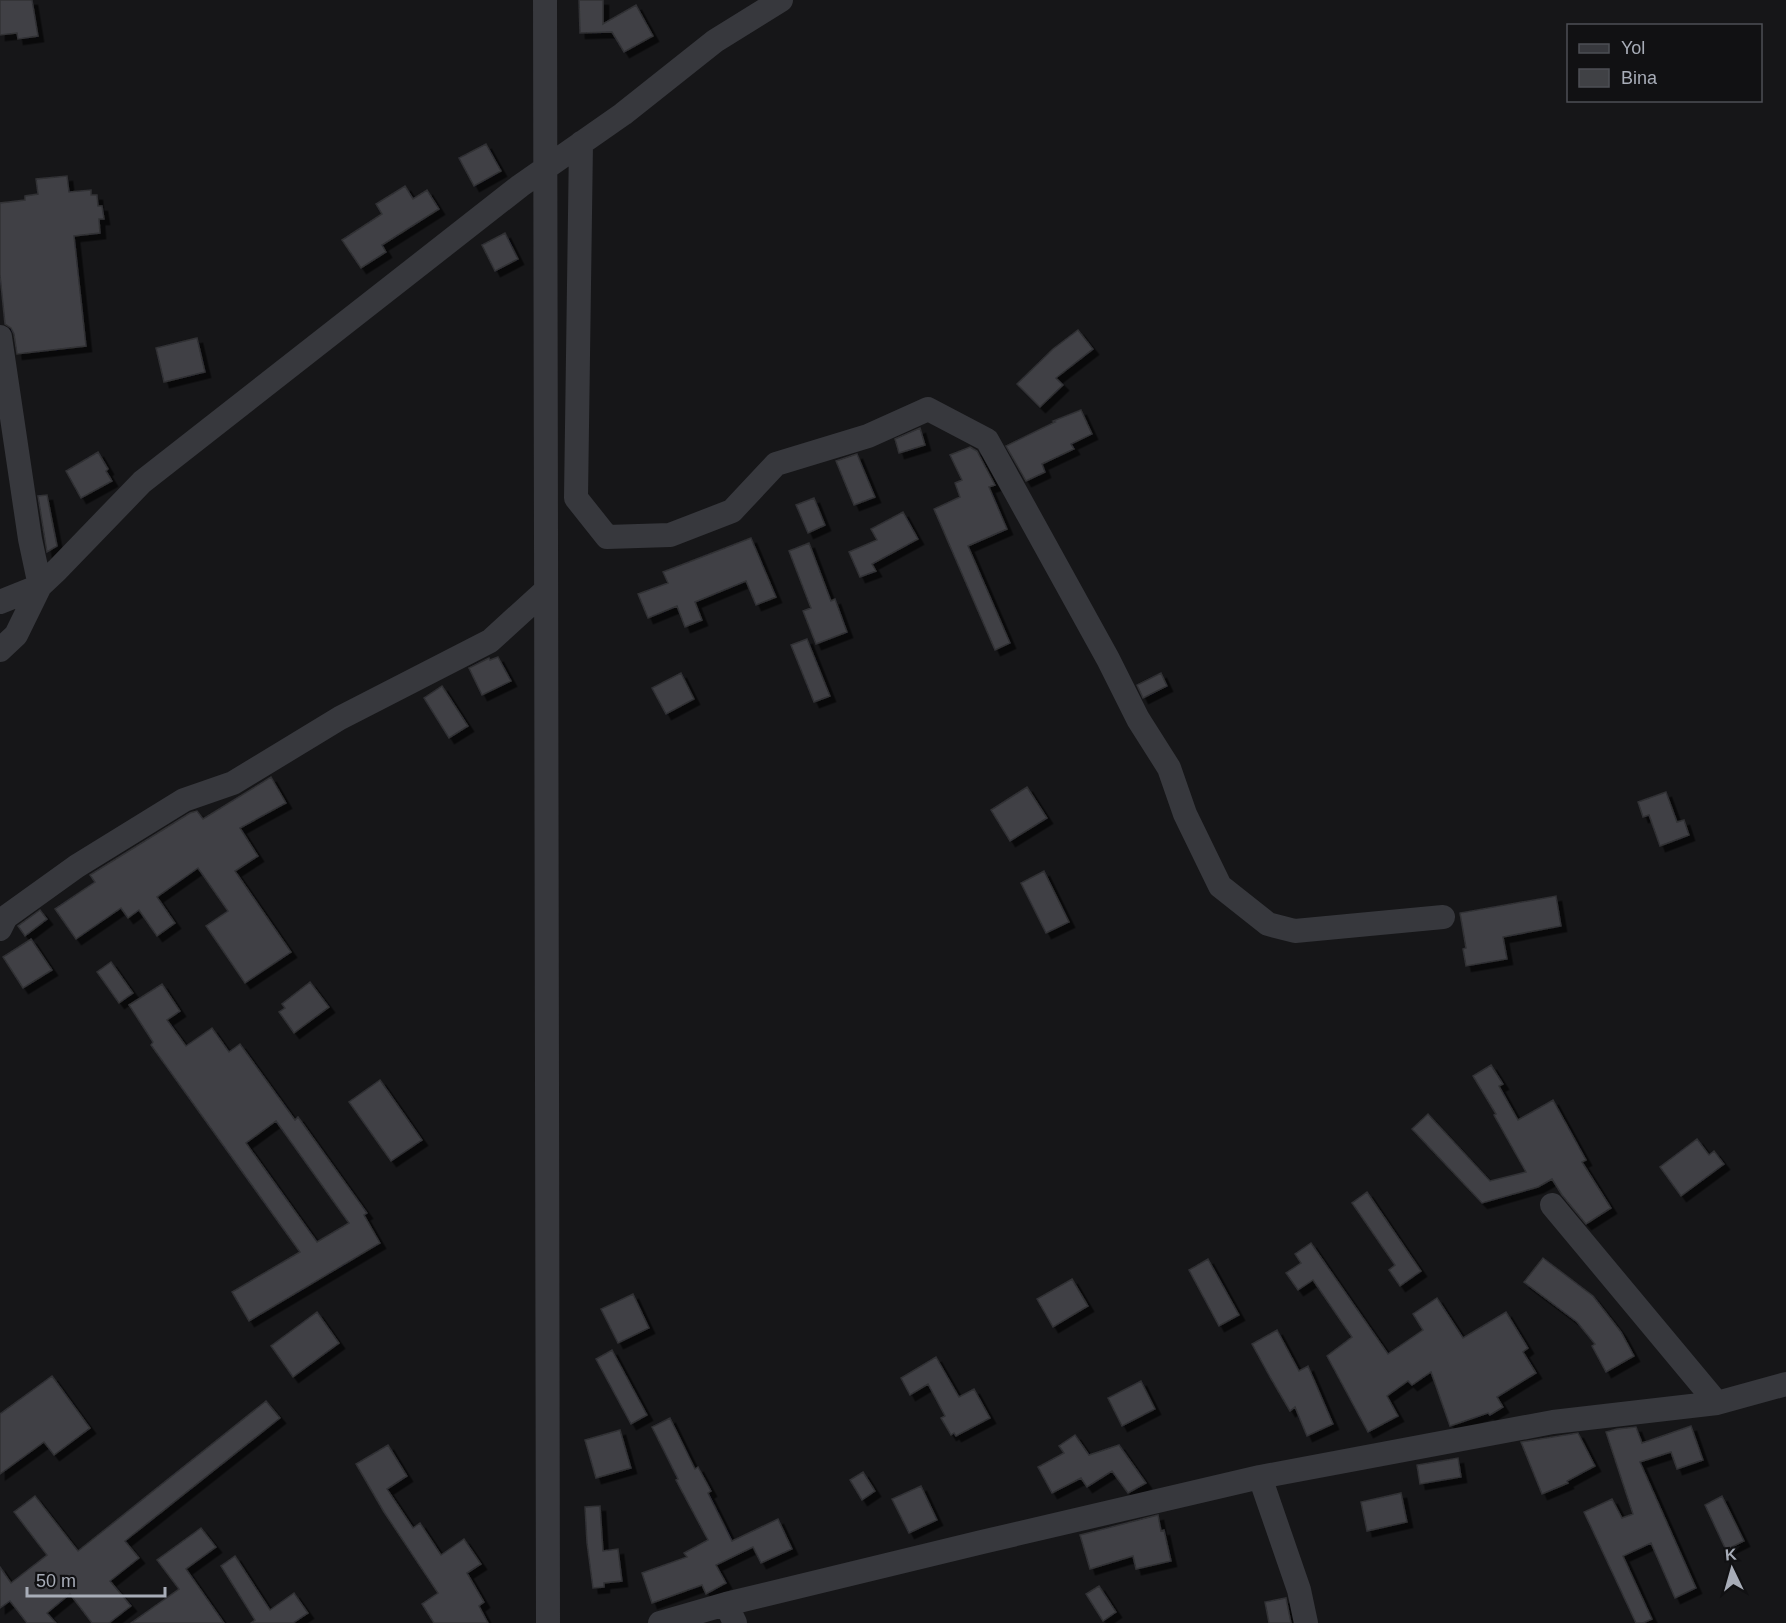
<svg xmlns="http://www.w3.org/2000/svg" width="1786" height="1623" font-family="Helvetica,sans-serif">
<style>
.building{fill:#404145;stroke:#303034;stroke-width:1.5;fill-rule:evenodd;filter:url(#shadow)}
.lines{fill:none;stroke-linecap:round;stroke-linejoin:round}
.minor{stroke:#37383d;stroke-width:24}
</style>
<defs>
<filter id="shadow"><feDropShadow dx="5.5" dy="5.5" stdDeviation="0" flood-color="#0009"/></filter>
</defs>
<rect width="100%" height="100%" fill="#161618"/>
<path class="building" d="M0 0H32L38 36 18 39 17 33 0 35Z
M579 0H603V24L636 5 653 36 624 52 612 32 580 33Z
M486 144 501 171 474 186 459 158Z
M67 176 69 192 91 190V195H97L98 206H102L104 219H99L100 233 74 236 86 346 17 354 14 334 11 328 5 324 0 275V203L25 200V196L38 194 36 179Z
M405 186 413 199 427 190 439 209 382 245 386 252 361 268 342 240 382 214 376 204Z
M505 233 518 259 495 271 482 245Z
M1078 330 1093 349 1056 378 1063 385 1040 407 1017 384 1053 349Z
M197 338 205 372 164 382 156 348Z
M1081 410 1092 434 1071 444 1074 449 1042 464 1045 472 1026 481 1006 446 1055 422 1053 421Z
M920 428 925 445 899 453 895 439Z
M970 447 977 451 995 485 989 487 1007 529 968 546 1010 643 995 650 934 509 960 497 955 483 962 480 950 455Z
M98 452 108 469 106 471 112 481 81 498 66 471Z
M857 454 875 497 854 505 836 461Z
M47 495 57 546 47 552 38 496Z
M814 498 825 525 808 533 796 505Z
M903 512 918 539 872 564 876 571 860 577 849 552 877 540 871 529Z
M751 538 776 597 756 605 746 581 695 602 702 620 685 627 677 606 648 618 638 594 668 583 663 572Z
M809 543 831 601 835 599 847 632 816 644 803 611 811 608 789 551Z
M807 639 830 696 814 702 791 645Z
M498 657 511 681 482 695 469 668 489 658 490 660Z
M681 673 694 699 666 714 652 688Z
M1161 673 1167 686 1143 698 1137 685Z
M442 686 468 726 449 738 424 698Z
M271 777 286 803 240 828 258 856 235 871 291 952 245 983 206 926 228 911 198 868 157 897 175 923 157 936 139 910 128 918 121 908 76 939 55 909 95 882 90 875 190 813 197 811 203 819Z
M1027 787 1047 818 1010 841 991 810Z
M1666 792 1677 822 1684 820 1689 835 1660 846 1649 815 1643 817 1638 802Z
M1044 871 1069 922 1046 933 1021 883Z
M1556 896 1561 926 1503 937 1507 959 1466 966 1463 949 1466 948 1460 913Z
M40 910 47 919 25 936 18 926Z
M31 939 52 970 23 988 3 957Z
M111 962 133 993 119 1003 97 972Z
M310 982 329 1007 294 1033 279 1012 285 1008 282 1004Z
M162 984 180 1011 167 1020 186 1046 212 1028 229 1052 240 1044 295 1120 298 1117 367 1213 364 1215 380 1243 249 1321 232 1292 300 1252 151 1045 153 1042 129 1005ZM276 1121 349 1223 317 1242 246 1143Z
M1491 1065 1503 1084 1499 1086 1518 1120 1553 1100 1586 1160 1582 1162 1611 1208 1586 1224 1562 1195 1552 1179 1538 1187 1482 1203 1412 1129 1428 1114 1490 1181 1526 1172 1494 1115 1496 1114 1473 1076Z
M380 1080 422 1140 391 1161 349 1102Z
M1697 1139 1709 1155 1714 1151 1724 1164 1681 1196 1660 1167Z
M1367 1192 1421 1271 1400 1286 1389 1270 1395 1265 1352 1203Z
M1311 1243 1388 1354 1423 1330 1413 1314 1437 1298 1463 1338 1506 1312 1528 1348 1523 1352 1536 1373 1497 1397 1503 1407 1490 1415 1488 1413 1450 1426 1431 1372 1412 1385 1408 1381 1387 1396 1398 1416 1368 1432 1327 1356 1352 1337 1313 1280 1298 1290 1286 1273 1301 1263 1295 1254Z
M1543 1258 1593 1296 1621 1332 1634 1356 1606 1372 1592 1346 1595 1344 1577 1322 1524 1282Z
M1208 1259 1239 1315 1219 1326 1189 1270Z
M1072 1279 1088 1306 1053 1327 1037 1299Z
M633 1294 649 1328 618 1343 601 1309Z
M317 1312 339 1343 293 1377 271 1346Z
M1277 1330 1299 1371 1308 1366 1333 1424 1307 1436 1295 1407 1290 1411 1270 1377 1252 1344Z
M612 1350 647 1415 631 1424 596 1359Z
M936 1357 959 1397 974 1389 990 1418 956 1436 954 1433 951 1435 941 1418 945 1416 928 1384 910 1395 901 1378Z
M52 1376 90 1428 54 1455 44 1442 0 1474V1414Z
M1141 1381 1155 1409 1122 1426 1108 1398Z
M266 1401 280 1418 125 1541 139 1558 110 1581 131 1606 109 1623H92L70 1594 47 1613 56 1623H27L10 1601 0 1608V1567L11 1583 47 1555 14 1512 35 1496 78 1551Z
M670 1418 695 1469 698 1467 711 1491 708 1493 732 1541 778 1519 792 1549 761 1563 753 1547 716 1565 726 1583 706 1594 702 1585 652 1603 642 1573 687 1557 684 1553 708 1540 676 1480 678 1479 652 1427Z
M1691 1426 1703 1460 1677 1469 1671 1452 1640 1462 1696 1588 1675 1598 1651 1543 1623 1556 1652 1619 1643 1623H1636L1584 1512 1612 1499 1622 1518 1633 1514 1606 1432 1617 1429 1636 1427 1642 1443Z
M620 1430 631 1468 596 1478 585 1440Z
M1578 1433 1595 1466 1567 1481 1568 1483 1542 1494 1521 1442Z
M1075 1435 1089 1455 1119 1445 1146 1483 1128 1493 1112 1471 1087 1487 1081 1478 1052 1493 1038 1467 1064 1453 1059 1446Z
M388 1445 407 1476 387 1489 413 1528 420 1523 441 1555 464 1539 481 1564 467 1573 484 1602 479 1606 488 1623H434L422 1604 438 1593 384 1512 356 1464Z
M1458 1458 1461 1477 1420 1484 1417 1465Z
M863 1472 875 1491 862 1500 850 1480Z
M921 1486 937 1520 909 1533 892 1499Z
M1401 1493 1407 1522 1367 1531 1361 1502Z
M1722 1496 1744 1541 1726 1550 1705 1505Z
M600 1506 603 1551 618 1549 622 1581 604 1583V1587L593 1588 587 1543 585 1507Z
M1158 1515 1161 1531 1164 1530 1171 1561 1136 1569 1133 1556 1090 1569 1080 1535Z
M201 1528 216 1547 186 1569 224 1623H131L179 1589 157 1560Z
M235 1556 270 1610 294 1593 308 1613 293 1623H251L255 1620 221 1566Z
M1099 1586 1116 1612 1103 1621 1086 1594Z
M1286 1598 1291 1623H1269L1265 1602Z"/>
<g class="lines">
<path class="minor" d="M545 0 548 1623
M581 143 576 498 607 537 670 535 732 511 776 464 868 436 928 409 987 440 1108 659 1138 719 1169 768 1185 814 1220 886 1268 924 1295 931 1443 917
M0 337 30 539 40 586 0 602
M0 650 16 635 40 586 57 570 142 482 520 186 623 114 715 41 781 0
M0 929 6 917 77 866 184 800 233 783 340 718 490 641 546 590
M1552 1205 1717 1403
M1260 1477 1299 1590 1306 1623
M726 1604 735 1623
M660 1623 726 1604 982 1542 1260 1477 1553 1422 1717 1403 1786 1384"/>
</g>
<rect x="1567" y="24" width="195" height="78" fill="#111113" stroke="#4d4f55" stroke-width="1.5"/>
<rect x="1579" y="44" width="30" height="9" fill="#37383d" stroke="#4d4f55" stroke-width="1.5"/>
<text x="1621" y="54" font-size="18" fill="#a8adb8">Yol</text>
<rect x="1579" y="69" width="30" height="18" fill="#404145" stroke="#4d4f55" stroke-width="1.5"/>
<text x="1621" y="84" font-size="18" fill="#a8adb8">Bina</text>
<g transform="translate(1732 1569) rotate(355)" stroke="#111113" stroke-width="4.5" paint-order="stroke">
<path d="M0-4.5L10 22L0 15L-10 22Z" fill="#a8adb8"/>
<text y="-9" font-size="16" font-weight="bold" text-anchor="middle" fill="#a8adb8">K</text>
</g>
<path d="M27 1587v9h138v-9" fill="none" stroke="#a8adb8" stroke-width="3"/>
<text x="36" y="1587" font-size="18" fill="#a8adb8" stroke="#111113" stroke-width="4.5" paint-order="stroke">50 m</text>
</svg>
